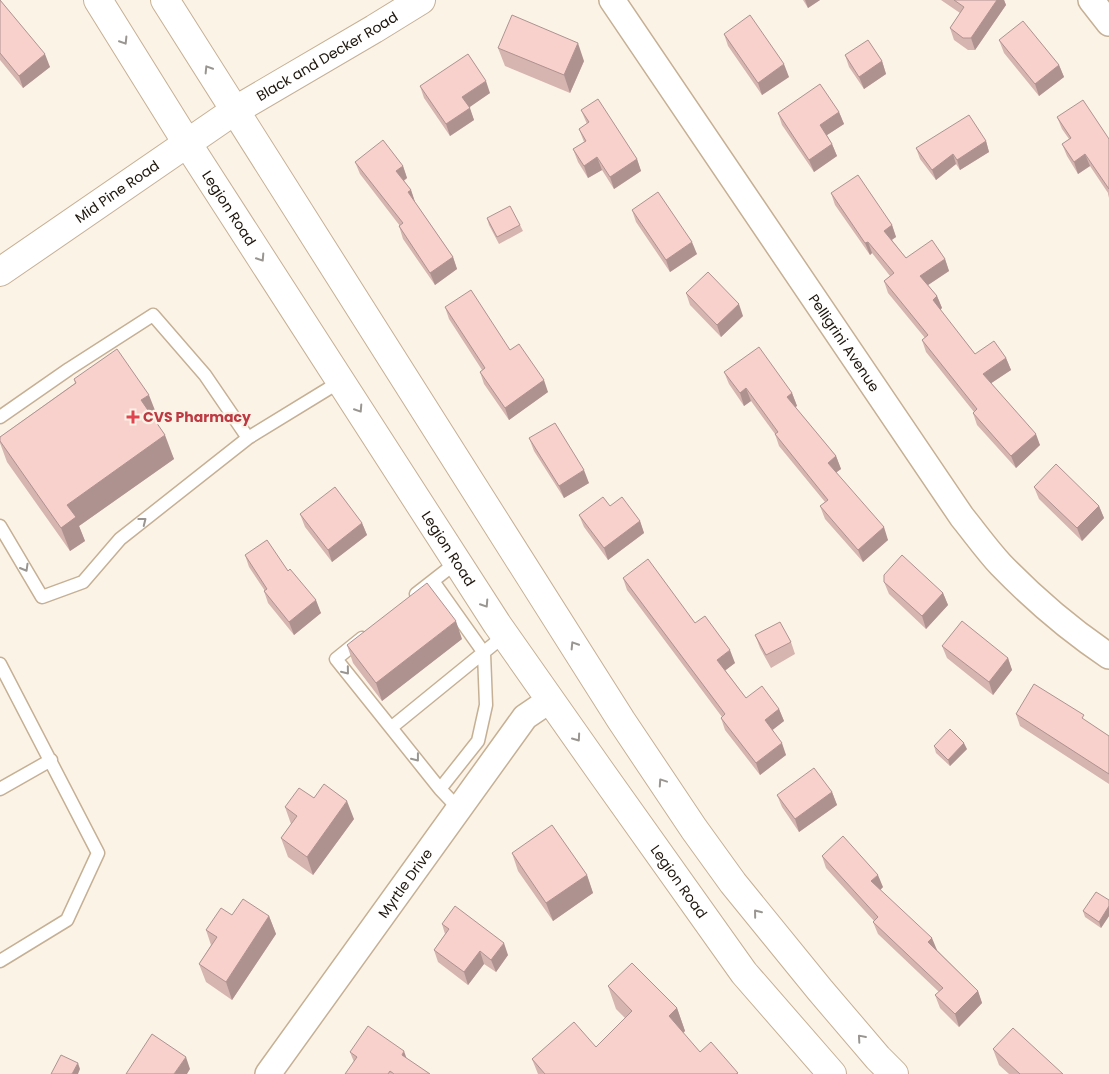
<svg xmlns="http://www.w3.org/2000/svg" width="1109" height="1074" font-family="Poppins,sans-serif">
<style>
.lines{fill:none;stroke-linecap:round;stroke-linejoin:round}
.service-casing{stroke:#c6b094;stroke-width:15}
.minor-casing{stroke:#c6b094;stroke-width:28}
.secondary-casing{stroke:#c6b094;stroke-width:30}
.service{stroke:#fff;stroke-width:12}
.minor{stroke:#fff;stroke-width:25}
.secondary{stroke:#fff;stroke-width:28}
.wall{fill:#d6b4af}
.shaded-wall{fill:#ae928f}
.building{fill:#f9d1cc;stroke:#ae928f}
.oneway{stroke:#999691}
.health-dot{fill:#e0444e;stroke:#fcf3e7;stroke-width:2}
.labels{text-anchor:middle;stroke-width:4.5;stroke-linejoin:round;paint-order:stroke}
.street-label{font-size:14px;fill:#1d150b;stroke:#fcf3e7}
.health-label{font-size:14px;font-weight:bold;fill:#be3a42;stroke:#fcf3e7;text-anchor:start}
</style>
<rect width="100%" height="100%" fill="#fcf3e7"/>
<g class="lines">
<defs>
<path id="service" d="M0 417 69 369 153 315 205 375 248 438
M0 526 42 597 83 582 120 539 248 438 341 381
M433 581 484 653 486 705 478 741 440 789 458 808
M416 594 457 562
M362 638 336 659 440 789
M0 664 98 853 67 920 0 961
M392 727 505 635
M0 789 51 760"/>
<g id="minor">
<path id="s1" d="M612 0 962 517C975 533 987 550 1001 565 1034 599 1070 630 1109 656"/>
<path d="M1091 0 1109 23"/>
<path id="s2" d="M268 1074 525 717 550 700"/>
</g>
<g id="secondary">
<path id="s3" d="M98 0 187 143 497 624 601 772 744 973 832 1074"/>
<path d="M165 0 621 720 694 829 733 883 820 990 878 1058 894 1074"/>
<path id="s4" d="M0 272 234 111 374 29 421 0"/>
</g>
</defs>
<use href="#service" class="service-casing"/>
<use href="#minor" class="minor-casing"/>
<use href="#secondary" class="secondary-casing"/>
<use href="#service" class="service"/>
<use href="#minor" class="minor"/>
<use href="#secondary" class="secondary"/>
</g>
<path class="wall" d="M0 0 50 67 23 88 0 60Z
M803 0H820L808 8Z
M941 0H1004L1006 5 975 50H968L954 40 950 28 960 13Z
M724 34 789 77 762 95 728 46Z
M999 40 1059 65 1064 77 1039 96 1004 53Z
M498 48 584 61 570 93 505 66Z
M845 55 882 61 886 74 864 89 849 67Z
M420 86 490 93 469 107 474 120 450 136 424 98Z
M581 110 637 159 641 171 614 189 602 170 588 178 578 162 573 149 584 142 579 129 587 124Z
M839 112 844 124 827 135 832 144 837 156 814 172 782 125 778 113Z
M1057 117 1109 139V198L1108 194V193L1090 166 1078 174 1067 156 1062 144 1069 139 1062 129Z
M986 141 989 152 960 170 956 164 936 180 920 159 916 148Z
M355 162 403 166 407 178 404 181 411 190 415 202 453 257 457 269 435 285 403 239 399 226H400L360 174Z
M831 193 892 225 896 237 892 240 906 258 945 259 949 271 928 285 937 296 942 308 940 310 975 354 1006 358 1011 370 991 383 1040 445 1016 468 977 425 973 413 974 412 926 352 922 340 925 338 888 293 884 281 890 276 872 253 870 255 835 205Z
M632 210 697 254 670 272 636 222Z
M487 218 520 225 523 231 499 244 489 225Z
M686 293 743 316 721 337 690 305Z
M445 307 510 350 548 392 509 420 484 384 480 372 482 370 449 319Z
M724 372 792 393 797 406 795 407 836 456 841 469 836 472 888 540 863 562 825 519 820 506 825 502 779 446 775 434 751 401 744 406 729 384Z
M74 379 158 418 155 420 174 459 79 526 85 541 70 551 7 462 0 443V437L75 383Z
M529 438 589 483 564 498 534 451Z
M1034 487 1099 506 1104 518 1082 541 1039 499Z
M610 506 640 521 644 533 608 560 584 527 579 515Z
M300 514 362 523 367 535 332 562 305 527Z
M245 555 288 571 321 613 294 635 268 603 264 591H265L249 567Z
M623 578 695 623 735 663 725 670 746 698 779 709 784 721 772 730 786 755 760 775 725 730 721 718 722 717 627 590Z
M884 582 943 593 948 605 926 629 889 594Z
M755 635 791 642 795 654 771 668 760 648Z
M462 639 382 701 353 663 347 645Z
M942 646 1008 658 1012 670 993 695 947 658Z
M1016 714 1086 721 1109 736V784L1020 726Z
M934 746 967 749 950 766 936 753Z
M832 792 837 805 799 832 782 807 777 795Z
M314 798 354 819 313 875 288 857 281 838 291 824 285 807Z
M512 853 587 875 593 893 553 921 518 871Z
M822 856 883 887 880 890 937 950 978 991 982 1003 959 1027 940 1008 935 995 939 992 878 934 873 922 874 921 826 868Z
M1109 900V916L1101 928 1085 917 1083 911Z
M232 915 269 916 276 934 232 1000 206 982 199 964 211 945 206 930Z
M442 924 508 955 496 972 484 964 468 985 438 962 434 950 445 934Z
M608 986 677 1008 685 1031 683 1033 700 1052 738 1073V1074H538L532 1059 596 1047 625 1018 616 1009Z
M993 1049 1063 1074H1009L999 1065Z
M350 1052 406 1058 430 1074H345L354 1062Z"/>
<path class="shaded-wall" d="M805 0H820L808 8Z
M997 0H1004L1006 5 975 50 971 38Z
M578 43 584 61 570 93 564 75Z
M45 54 50 67 23 88 19 76Z
M882 61 886 74 864 89 859 77Z
M784 64 789 77 762 95 758 83Z
M1059 65 1064 77 1039 96 1035 84Z
M486 81 490 93 467 109 462 97Z
M470 108 474 120 450 136 446 124Z
M839 112 844 124 824 137 820 125Z
M986 141 989 152 960 170 957 160Z
M832 144 837 156 814 172 809 160Z
M953 154 956 164 936 180 932 170Z
M1085 154 1090 166 1078 174 1074 162Z
M597 157 602 170 588 178 584 166Z
M637 159 641 171 614 189 610 177Z
M403 166 407 178 400 183 396 171Z
M411 190 415 202 408 192Z
M892 225 896 237 888 242 884 231Z
M692 242 697 254 670 272 666 260Z
M868 242 872 253 870 255 865 243Z
M453 257 457 269 435 285 430 273Z
M945 259 949 271 925 287 920 276Z
M937 296 942 308 937 312 933 300Z
M739 304 743 316 721 337 717 325Z
M1006 358 1011 370 987 386 983 374Z
M544 380 548 392 509 420 505 408Z
M746 388 751 401 744 406 740 393Z
M792 393 797 406 792 409 787 397Z
M149 395 158 418 150 424 141 400Z
M1036 434 1040 445 1016 468 1011 456Z
M165 435 174 459 79 526 85 541 70 551 61 528 67 505Z
M836 456 841 469 833 475 828 463Z
M584 470 589 483 564 498 559 486Z
M1099 506 1104 518 1082 541 1077 528Z
M640 521 644 533 608 560 604 548Z
M362 523 367 535 332 562 328 550Z
M884 527 888 540 863 562 858 550Z
M943 593 948 605 926 629 922 616Z
M316 600 321 613 294 635 289 622Z
M456 621 462 639 382 701 376 683Z
M730 650 735 663 722 673 717 660Z
M1008 658 1012 670 993 695 989 682Z
M779 709 784 721 770 732 765 720Z
M782 743 786 755 760 775 756 763Z
M964 743 967 749 950 766 948 760Z
M832 792 837 805 799 832 795 819Z
M347 801 354 819 313 875 307 857Z
M587 875 593 893 553 921 546 903Z
M878 875 883 887 876 894 871 881Z
M1109 906V916L1101 928 1099 922Z
M269 916 276 934 232 1000 226 982Z
M932 938 937 950 933 954 928 942Z
M504 943 508 955 496 972 491 960Z
M480 951 484 964 468 985 464 972Z
M978 991 982 1003 959 1027 955 1014Z
M677 1008 685 1031 677 1039 669 1016Z
M404 1051 410 1068 402 1055Z
M186 1057 190 1069 187 1074H174Z
M78 1063 80 1069 78 1074H72Z"/>
<path class="building" d="M0 0 45 54 19 76 0 53Z
M954 0H997L971 38H963L950 28 964 7Z
M512 15 578 43 564 75 498 48Z
M750 15 784 64 758 83 724 34Z
M1023 21 1059 65 1035 84 999 40Z
M868 40 882 61 859 77 845 55Z
M468 54 486 81 462 97 470 108 446 124 420 86Z
M820 84 839 112 820 125 832 144 809 160 778 113Z
M598 99 637 159 610 177 597 157 584 166 573 149 586 141 579 129 589 122 581 110Z
M1083 100 1109 139V189L1085 154 1074 162 1062 144 1071 138 1057 117Z
M969 115 986 141 957 160 953 154 932 170 916 148Z
M383 140 403 166 396 171 411 190 408 192 453 257 430 273 399 226 403 223 355 162Z
M858 175 892 225 884 231 906 258 932 240 945 259 920 276 937 296 933 300 975 354 994 341 1006 358 983 374 1036 434 1011 456 973 413 977 409 922 340 928 335 884 281 894 273 868 242 865 243 831 193Z
M658 192 692 242 666 260 632 210Z
M510 206 520 225 497 237 487 218Z
M708 272 739 304 717 325 686 293Z
M471 290 510 350 519 344 544 380 505 408 480 372 485 368 445 307Z
M759 347 792 393 787 397 836 456 828 463 884 527 858 550 820 506 828 500 775 434 778 432 746 388 740 393 724 372Z
M117 349 149 395 141 400 165 435 67 505 76 517 61 528 0 441V437L76 383 74 379Z
M555 423 584 470 559 486 529 438Z
M1056 464 1099 506 1077 528 1034 487Z
M335 487 362 523 328 550 300 514Z
M603 497 610 506 622 497 640 521 604 548 579 515Z
M267 540 288 571 290 569 316 600 289 622 264 591 267 589 245 555Z
M902 555 943 593 922 616 884 582V575Z
M648 559 695 623 705 616 730 650 717 660 746 698 762 686 779 709 765 720 782 743 756 763 721 718 725 714 623 578Z
M427 583 456 621 376 683 347 645Z
M962 621 1008 658 989 682 942 646Z
M780 622 791 642 766 655 755 635Z
M1034 684 1084 715 1082 718 1109 736V774L1016 714Z
M950 729 964 743 948 760 934 746Z
M814 768 832 792 795 819 777 795Z
M324 784 347 801 307 857 281 838 297 816 285 807 299 788 314 798Z
M552 825 587 875 546 903 512 853Z
M843 836 878 875 871 881 932 938 928 942 978 991 955 1014 935 995 943 988 873 922 878 917 822 856Z
M1096 892 1109 900V906L1099 922 1083 911Z
M243 899 269 916 226 982 199 964 217 937 206 930 221 908 232 915Z
M455 906 504 943 491 960 480 951 464 972 434 950 449 929 442 924Z
M632 963 677 1008 669 1016 700 1052 711 1042 738 1073 736 1074H545L532 1059 574 1022 596 1047 632 1011 608 986Z
M368 1026 404 1051 402 1055 430 1074H394L390 1071 388 1074H345L357 1057 350 1052Z
M1013 1028 1063 1074H1020L993 1049Z
M152 1034 186 1057 174 1074H126Z
M61 1055 78 1063 72 1074H51Z"/>
<defs><path id="oneway-chevron" d="M-2-3.5L2.5 0L-2 3.5" fill="none" stroke-width="1.6" stroke-linecap="round" stroke-linejoin="round" transform="scale(1.25)"/></defs>
<g class="oneway">
<use href="#oneway-chevron" transform="translate(124 41) rotate(58)"/>
<use href="#oneway-chevron" transform="translate(208 69) rotate(-122)"/>
<use href="#oneway-chevron" transform="translate(261 258) rotate(57)"/>
<use href="#oneway-chevron" transform="translate(359 409) rotate(57)"/>
<use href="#oneway-chevron" transform="translate(143 521) rotate(-38)"/>
<use href="#oneway-chevron" transform="translate(25 568) rotate(60)"/>
<use href="#oneway-chevron" transform="translate(485 604) rotate(57)"/>
<use href="#oneway-chevron" transform="translate(574 645) rotate(-122)"/>
<use href="#oneway-chevron" transform="translate(346 671) rotate(51)"/>
<use href="#oneway-chevron" transform="translate(577 738) rotate(55)"/>
<use href="#oneway-chevron" transform="translate(416 758) rotate(52)"/>
<use href="#oneway-chevron" transform="translate(662 782) rotate(-124)"/>
<use href="#oneway-chevron" transform="translate(757 913) rotate(-129)"/>
<use href="#oneway-chevron" transform="translate(861 1038) rotate(-131)"/>
</g>
<path class="health-dot" d="M130.5 409.5h5v5h5v5h-5v5h-5v-5h-5v-5h5z"/>
<g class="labels">
<g class="street-label">
<text dy="5" stroke="none"><textPath href="#s4" startOffset="392">Black and Decker Road</textPath></text>
<text dy="5" stroke="none"><textPath href="#s4" startOffset="142">Mid Pine Road</textPath></text>
<text dy="5" stroke="none"><textPath href="#s3" startOffset="246">Legion Road</textPath></text>
<text dy="5" stroke="none"><textPath href="#s1" startOffset="414">Pelligrini Avenue</textPath></text>
<text dy="5" stroke="none"><textPath href="#s3" startOffset="651">Legion Road</textPath></text>
<text dy="5" stroke="none"><textPath href="#s3" startOffset="1056">Legion Road</textPath></text>
<text dy="5" stroke="none"><textPath href="#s2" startOffset="235">Myrtle Drive</textPath></text>
</g>
<g class="health-label">
<text x="143" y="422">CVS Pharmacy</text>
</g>
</g>
</svg>
